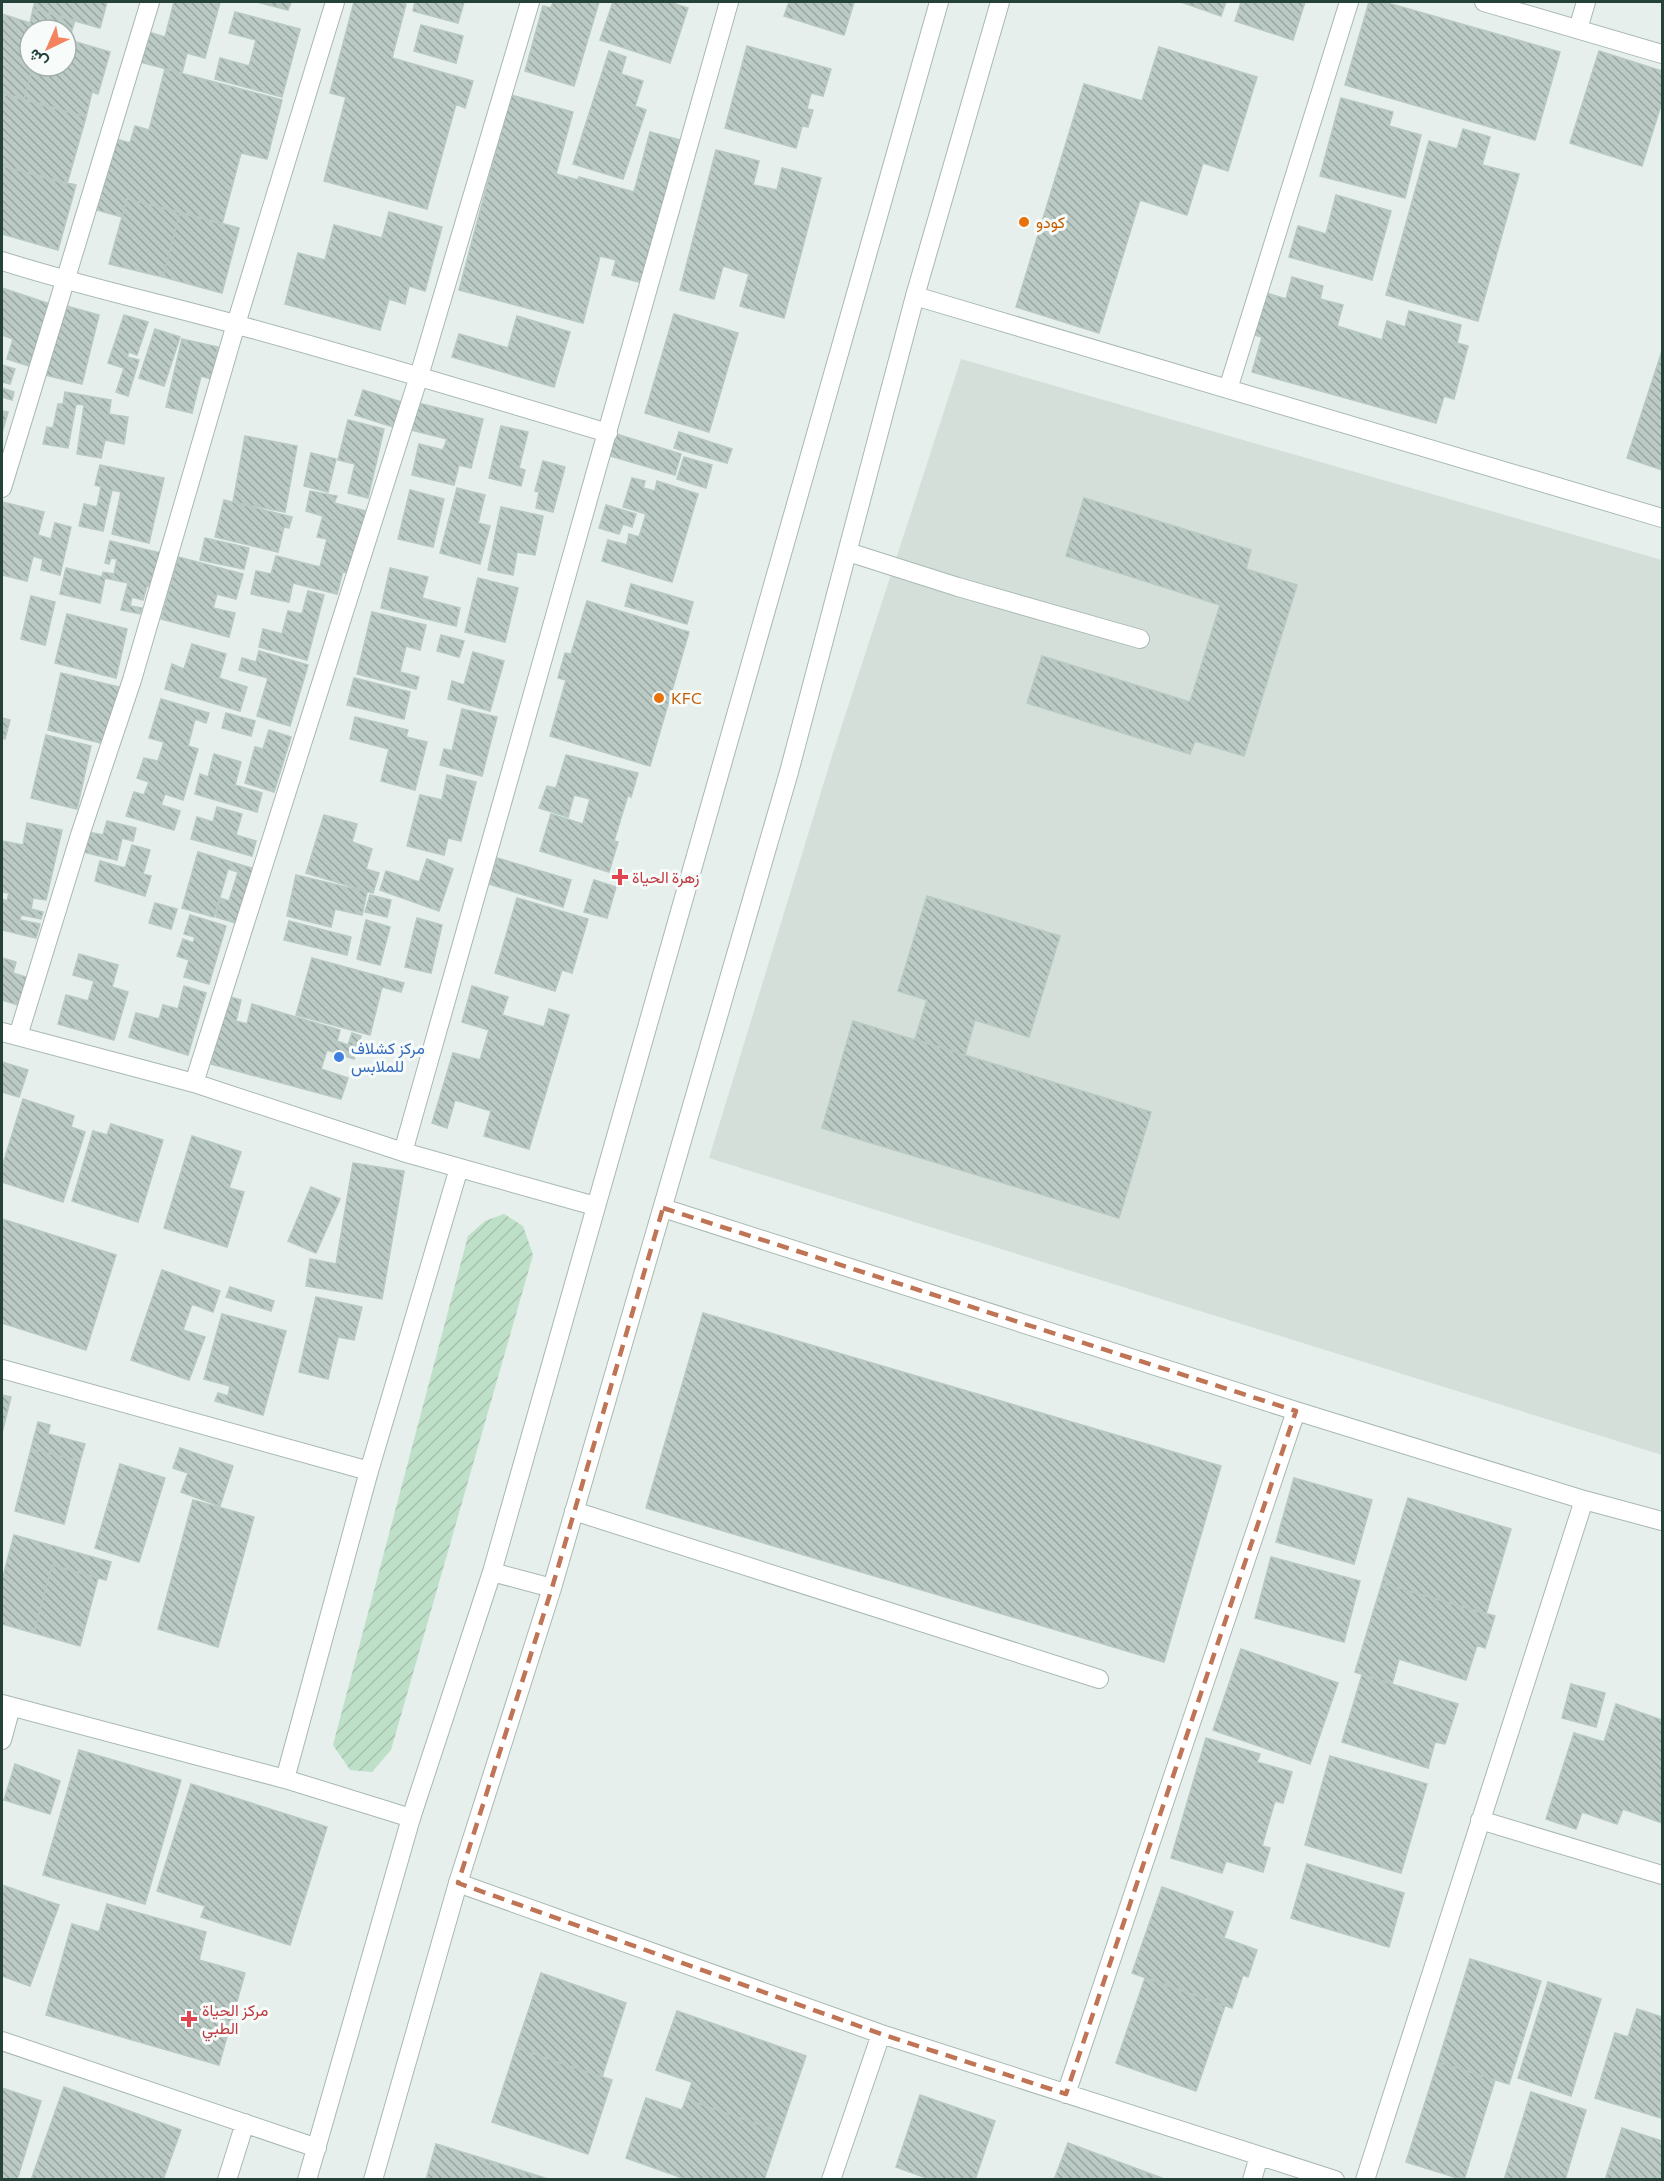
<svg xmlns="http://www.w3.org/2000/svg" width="1664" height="2181" font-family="Commissioner,Vazirmatn,sans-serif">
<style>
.built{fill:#d4dfda}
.garden{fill:url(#garden-furrows)}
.building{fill:url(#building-back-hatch);stroke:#b8c9c2;stroke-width:1.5}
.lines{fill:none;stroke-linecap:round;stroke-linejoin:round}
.service-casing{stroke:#a8b8b2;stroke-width:20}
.minor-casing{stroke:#a8b8b2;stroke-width:20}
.tertiary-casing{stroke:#a8b8b2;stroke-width:20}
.service{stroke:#fff;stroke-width:18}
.minor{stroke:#fff;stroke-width:18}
.tertiary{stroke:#fff;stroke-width:18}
.marked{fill:none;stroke:#c07456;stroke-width:4.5;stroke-dasharray:12 8;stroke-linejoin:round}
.food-dot{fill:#e8710a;stroke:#f7fbf9;stroke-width:2}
.health-dot{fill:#e0444e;stroke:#f7fbf9;stroke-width:2}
.shop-dot{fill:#3f7fe0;stroke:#f7fbf9;stroke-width:2}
.labels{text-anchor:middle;stroke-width:6;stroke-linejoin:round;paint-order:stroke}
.food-label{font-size:16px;fill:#c56008;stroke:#f7fbf9;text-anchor:start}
.health-label{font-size:16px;fill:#be3a42;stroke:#f7fbf9;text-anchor:start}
.shop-label{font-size:16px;fill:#366cbe;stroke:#f7fbf9;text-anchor:start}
</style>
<defs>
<pattern id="garden-furrows" width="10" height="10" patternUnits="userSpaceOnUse" patternTransform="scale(1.5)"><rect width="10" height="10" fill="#bfe0c8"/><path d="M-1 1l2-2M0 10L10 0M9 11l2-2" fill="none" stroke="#a4c1ad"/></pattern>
<pattern id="building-back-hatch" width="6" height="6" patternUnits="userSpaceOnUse" patternTransform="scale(1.5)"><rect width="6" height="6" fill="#bbcac4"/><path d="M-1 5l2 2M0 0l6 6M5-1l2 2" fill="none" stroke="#98a6a0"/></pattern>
</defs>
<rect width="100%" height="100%" fill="#e6efeb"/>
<path class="built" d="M961 359 1662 560V1455L709 1158 832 756Z"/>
<path class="garden" d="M504 1214 523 1226 533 1255 391 1750 372 1772 350 1770 333 1745 468 1236 485 1221Z"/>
<path class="building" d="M35 2H107L100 28 33 9Z
M174 2H220L205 58 187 53 182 73 140 62 148 32 165 37Z
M257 2H291L288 10Z
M354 2H397L406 4 392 58 473 81 465 108 456 104 427 209 324 181 346 97 330 93Z
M415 2H464L458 23 413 11Z
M553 2H599L574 86 525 71 543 6 551 8Z
M613 2H669L688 8 670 63 600 40Z
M789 2H854L844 35 784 16Z
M1181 2H1226L1221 16Z
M1241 2H1305L1293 40 1235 21Z
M1369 2H1384L1560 52 1535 140 1345 85Z
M33 9 75 20 69 40 66 39V30H30V66H33L24 99 2 93V14L30 23Z
M235 12 300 29 282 97 215 79 220 58 249 66 256 40 229 33Z
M421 25 463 36 456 63 414 51Z
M66 39 110 52 98 94 92 92 86 117 24 99 33 66H66Z
M747 46 831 69 823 96 811 93 807 109 813 110 808 127 802 126 796 148 725 128Z
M1159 47 1257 77 1228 171 1203 163 1187 215 1140 200 1099 333 1016 307 1084 84 1142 101Z
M609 51 626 57 621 74 643 81 635 106 646 110 623 179 573 164Z
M1599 51 1662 71V102L1642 166 1570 143Z
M165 69 282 100 267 159 241 153 222 224 127 199 122 217 97 210 116 139 130 143 135 126 149 130Z
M2 94 86 117 67 184 2 166Z
M511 95 573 112 556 174 578 180 579 177 634 192 650 132 684 141 647 284 612 275 616 260 600 256 583 323 459 290Z
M1341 98 1393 112 1389 126 1421 135 1405 198 1320 176Z
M1463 129 1490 137 1482 165 1519 174 1478 321 1386 295 1429 141 1457 149Z
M716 150 759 161 753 185 777 190 782 168 821 178 784 318 740 306 749 274 723 266 714 299 680 290Z
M2 166 76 185 58 250 2 234Z
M1336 195 1391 211 1372 280 1289 257 1298 226 1326 234Z
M127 199 180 212 163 277 109 264Z
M180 212 239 228 222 293 163 277Z
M389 212 442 227 425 291 409 286 405 304 389 299 380 330 285 304 298 253 325 260 334 225 382 238Z
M1292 277 1323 286 1320 299 1343 305 1337 326 1382 340 1387 321 1405 327 1409 311 1461 325 1457 343 1468 346 1454 399 1444 396 1436 423 1252 372 1262 337 1251 334 1263 292 1286 299Z
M2 288 50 304 29 366 7 359 13 339 2 335Z
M63 305 99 315 82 384 45 375Z
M674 314 738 333 709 432 645 413Z
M124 315 148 322 137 355 129 352 127 357 139 360 128 396 116 392 124 368 108 363Z
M517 316 570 332 554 387 452 357 459 334 508 348Z
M155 329 180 337 164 386 139 378Z
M182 339 218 347 211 379 201 376 192 413 166 407Z
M1662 351V470L1627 458Z
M2 365 15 369 10 384 2 382Z
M2 388 14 392 12 400 2 397Z
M363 390 408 404 400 429 355 415Z
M65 392 111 400 109 414 128 417 124 444 105 440 101 458 77 454 84 405 76 404 68 448 43 444 47 427 53 428 58 404H63Z
M414 402 483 419 471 468 459 465 454 485 412 475 419 444 443 450 447 439 407 429Z
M2 411 8 412 2 433Z
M348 420 384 429 368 498 348 493 355 464 338 460Z
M501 426 528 432 519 468 525 470 521 486 489 478Z
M679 432 732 449 727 463 674 448Z
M613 433 681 454 675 475 607 455Z
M245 436 297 446 285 512 233 502Z
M311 453 336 459 328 492 304 486Z
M684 457 712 465 706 488 677 479Z
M543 461 565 467 553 512 536 508 539 492 535 491Z
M100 465 164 478 149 543 112 534 121 492 112 490 103 531 79 526 84 504 97 507 101 487 95 485Z
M632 478 645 481 643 488 655 491 657 481 698 494 672 582 602 561 608 540 627 545 629 534 639 537 646 514 623 507Z
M457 488 485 495 478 523 490 526 480 564 440 553Z
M410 490 444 499 433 547 398 539Z
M310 491 337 496 334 503 366 511 352 574 343 571 337 594 293 583 289 602 251 594 256 571 271 574 276 556 320 567 327 539 317 537 323 516 306 511Z
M1084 498 1251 550 1246 569 1297 585 1244 756 1195 741 1190 754 1027 703 1042 656 1190 702 1220 605 1066 556Z
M224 500 292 517 289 528 284 527 278 552 215 537Z
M2 502 44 512 38 535 51 539 55 523 71 527 60 575 41 570 43 559 33 556 27 581 2 575Z
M606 505 636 514 632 527 623 524 619 534 599 528Z
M501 507 543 516 535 555 517 552 513 575 488 570Z
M205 538 249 548 244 569 200 560Z
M110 541 165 554 157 588 147 586 143 600 132 597 130 606 142 608 140 614 121 610 128 583 105 578 100 603 60 594 66 568 102 577 103 572 114 574 117 559 111 558 109 564 105 563Z
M178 557 243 574 236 599 217 594 213 608 235 613 229 637 161 619Z
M390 568 428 577 422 598 460 608 456 626 381 608Z
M478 578 518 588 505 642 465 632Z
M631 584 693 602 687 624 625 606Z
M308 591 324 595 307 660 259 647 263 629 282 634 288 611 302 614Z
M31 596 55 602 45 645 21 639Z
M587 601 689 632 650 766 550 736 566 680 558 678 565 653 571 654Z
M372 612 426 625 420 650 406 646 400 672 419 677 416 689 357 674Z
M67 614 127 629 116 678 55 663Z
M441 635 464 641 459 657 437 651Z
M192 644 226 654 219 678 247 687 240 711 165 689 172 664 184 669Z
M259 651 308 665 290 726 257 716 268 678 239 670 242 658 256 662Z
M473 652 504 661 490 711 448 699 452 681 464 685Z
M61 673 119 687 105 744 48 730Z
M354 678 410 692 404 719 347 705Z
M161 699 209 713 206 723 195 719 188 746 198 749 183 800 165 794 161 805 180 811 174 830 126 816 134 792 144 795 149 782 137 778 144 758 158 761 164 742 149 738Z
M462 709 497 717 482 776 440 765 444 749 452 751Z
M226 713 255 721 251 736 222 728Z
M355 717 408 730 406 737 427 742 415 790 381 781 389 749 350 739Z
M2 718 10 720 5 739 2 738Z
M269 730 291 737 274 792 245 783 255 747 263 749Z
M46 735 91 746 77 809 31 798Z
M214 754 241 762 235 785 262 793 257 812 195 794 200 774 208 777Z
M566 755 638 773 631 797 628 795 614 841 618 842 609 872 540 851 551 814 583 824 590 799 574 795 568 817 539 808 547 786 556 788Z
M447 775 476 782 461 841 448 838 444 855 407 846 420 795 442 800Z
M217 807 242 814 236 835 256 841 252 856 191 839 197 817 213 822Z
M324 815 357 824 352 842 372 849 366 869 379 873 373 893 306 873Z
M107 821 136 828 133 841 122 838 117 860 79 851 83 831 103 835Z
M27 823 62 830 46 900 33 898 31 909 43 912 41 919 21 915 20 920 40 924 36 938 2 930V899L7 901 9 893 2 892V841L23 845Z
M132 845 150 850 143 874 151 876 145 896 95 881 100 861 125 868Z
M198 852 255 869 239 924 216 917 220 898 229 901 238 872 228 869 214 917 182 908Z
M497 858 571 880 563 907 489 884Z
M427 859 453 869 439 911 380 890 386 871 419 882Z
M296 875 367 892 362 915 335 909 331 927 287 916Z
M594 880 616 887 607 918 584 912Z
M370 895 391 900 387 917 365 912Z
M927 896 1060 936 1029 1037 975 1020 965 1055 915 1039 927 1000 898 991Z
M517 898 588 919 572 973 562 970 555 991 495 973Z
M155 903 177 909 171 929 149 923Z
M190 915 226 926 209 984 184 977 189 960 177 956 183 939 193 943 195 937 184 934Z
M417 918 442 925 431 973 405 967Z
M366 920 390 927 380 965 357 959Z
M289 921 351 937 347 955 284 940Z
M79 954 118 965 112 987 128 992 114 1040 58 1024 66 995 88 1001 94 981 73 975Z
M2 958 16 962 13 973 29 978 21 1006 2 1000Z
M312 958 404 983 401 992 382 987 370 1035 296 1015Z
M184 986 206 993 188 1055 129 1037 136 1013 159 1019 163 1005 178 1009Z
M472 986 508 997 502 1015 544 1027 549 1009 569 1015 529 1149 484 1136 491 1111 455 1100 447 1128 432 1123 453 1053 480 1060 489 1030 462 1022Z
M227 996 241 1000 236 1021 247 1024 252 1004 340 1030 337 1041 348 1045 352 1033 361 1036 354 1059 327 1050 321 1069 348 1078 341 1099 211 1064Z
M853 1021 1151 1112 1119 1218 822 1128Z
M2 1062 28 1070 19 1097 2 1092Z
M23 1099 74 1116 71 1127 85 1132 63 1202 2 1182V1167Z
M111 1124 163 1140 138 1222 72 1201 93 1131 107 1135Z
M192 1136 241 1152 229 1188 244 1192 227 1247 164 1228Z
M353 1163 404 1171 382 1299 306 1286 310 1259 336 1264Z
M311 1187 340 1199 316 1253 288 1241Z
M2 1219 116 1255 86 1350 2 1323Z
M162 1270 220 1291 213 1312 192 1304 183 1330 205 1337 189 1380 131 1360Z
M230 1287 274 1301 271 1311 226 1297Z
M316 1297 362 1307 354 1340 338 1337 328 1379 299 1372Z
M703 1313 1221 1466 1164 1662 646 1508Z
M222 1314 286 1331 263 1415 215 1401 218 1393 228 1396 230 1386 204 1379Z
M2 1395 11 1397 2 1433Z
M38 1422 50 1425 48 1434 85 1444 80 1461 31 1449Z
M180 1448 233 1466 220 1506 181 1492 188 1473 173 1468Z
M31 1449 80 1461 64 1524 15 1511Z
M120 1464 165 1478 139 1562 95 1548Z
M1294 1478 1372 1500 1354 1564 1276 1542Z
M1408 1498 1511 1529 1486 1614 1382 1583Z
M193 1500 254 1517 218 1647 158 1629Z
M14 1535 111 1562 106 1580 52 1565 34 1633 2 1624V1580Z
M1271 1557 1360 1581 1344 1642 1255 1618Z
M52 1565 98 1578 80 1646 34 1633Z
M1382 1583 1495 1616 1485 1648 1477 1645 1466 1680 1399 1659 1392 1684 1355 1672Z
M1241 1649 1338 1683 1310 1764 1213 1730Z
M1362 1675 1458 1704 1445 1744 1435 1742 1428 1768 1342 1742Z
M1571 1684 1605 1693 1596 1727 1562 1718Z
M1616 1704 1662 1720V1823L1623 1809 1617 1824 1582 1812 1576 1829 1546 1819 1574 1733 1604 1742Z
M1206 1738 1260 1754 1257 1762 1292 1772 1283 1803 1275 1801 1262 1846 1270 1848 1263 1872 1226 1861 1222 1873 1171 1858Z
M79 1750 181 1780 145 1904 43 1875Z
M1330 1756 1427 1784 1401 1873 1305 1845Z
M15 1764 60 1781 50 1814 4 1800Z
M191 1784 327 1827 290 1945 201 1917 205 1906 157 1891Z
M1307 1864 1404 1893 1389 1947 1291 1918Z
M2 1885 59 1905 30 1986 2 1976Z
M1162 1887 1233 1912 1224 1938 1257 1950 1248 1977 1243 1975 1232 2008 1132 1973Z
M107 1904 206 1932 199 1960 245 1973 219 2065 46 2015 72 1924 99 1932Z
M1470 1959 1541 1981 1509 2084 1438 2062Z
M541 1973 626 2003 602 2077 516 2048Z
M1145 1978 1225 2006 1196 2091 1116 2063Z
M1548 1982 1601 1999 1571 2096 1518 2078Z
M1637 2009 1662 2017 1661 2118 1595 2098 1615 2033 1628 2037Z
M677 2011 806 2056 780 2132 686 2099 692 2082 656 2070Z
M516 2048 612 2080 588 2154 492 2122Z
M1438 2062 1495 2080 1464 2180 1406 2162Z
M64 2087 181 2130 163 2180H31Z
M2 2088 41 2101 17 2180H2Z
M1531 2092 1586 2110 1565 2180H1504Z
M920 2095 995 2121 975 2180H932L896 2167Z
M646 2098 682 2110 686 2099 780 2132 764 2180H688L626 2158Z
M1622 2128 1662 2141V2180H1605Z
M1068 2143 1167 2180H1054Z
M436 2144 491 2161 485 2180H426Z
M491 2161 551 2180H485Z"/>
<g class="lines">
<defs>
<path id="service" d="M848 552 958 587 1140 639
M574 1511 1099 1679"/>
<path id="minor" d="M1484 2 1662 54
M1578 29 1586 2
M2 261C80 286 159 303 238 325 362 359 485 396 608 433
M915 296 1662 518
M1228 389 1349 2
M2 488 150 2
M2 1032 194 1083 403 1152 595 1206
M18 1036 81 832 132 680 236 324 335 2
M194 1083 419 376 530 2
M403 1152 729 2
M663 1208 1296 1411 1584 1500 1662 1521
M2 1369 369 1471
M2 1704 285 1779 411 1818
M2 1740 11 1707
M285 1779 369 1471 459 1168
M1480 1820 1662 1875
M458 1883 881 2034 1335 2180
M2 2041 317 2148
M1066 2094 1296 1411
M227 2180 245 2123
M831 2180 881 2034
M1252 2180 1259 2156
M1365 2180 1584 1500"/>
<path id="tertiary" d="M492 1572 552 1588
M307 2180 411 1818 492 1572 939 2
M373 2180 458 1883 552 1588 789 772 915 296 1000 2"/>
</defs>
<use href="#service" class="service-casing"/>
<use href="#minor" class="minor-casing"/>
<use href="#tertiary" class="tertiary-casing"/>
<use href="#service" class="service"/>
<use href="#minor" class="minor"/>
<use href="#tertiary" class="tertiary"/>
</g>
<path class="marked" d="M663 1208 1296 1411 1066 2094 881 2034 458 1883 552 1588Z"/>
<g class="food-dot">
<circle cx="1024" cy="222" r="6"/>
<circle cx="659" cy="698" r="6"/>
</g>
<g class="health-dot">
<path d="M617 868h6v6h6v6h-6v6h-6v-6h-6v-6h6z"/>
<path d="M186 2010h6v6h6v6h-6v6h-6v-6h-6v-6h6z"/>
</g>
<circle class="shop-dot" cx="339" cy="1057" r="6"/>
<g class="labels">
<g class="food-label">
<text x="1036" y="228">كودو</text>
<text x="671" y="704">KFC</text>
</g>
<g class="health-label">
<text x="632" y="883">زهرة الحياة</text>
<text x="202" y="2016">مركز الحياة<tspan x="202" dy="18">الطبي</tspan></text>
</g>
<g class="shop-label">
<text x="351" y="1054">مركز كشلاف<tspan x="351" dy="18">للملابس</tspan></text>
</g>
</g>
<rect width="1664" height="2181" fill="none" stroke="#24423a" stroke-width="6"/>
<g transform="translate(48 48) rotate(224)"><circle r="28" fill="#f7fbf9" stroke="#a3b1ad" stroke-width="1.5"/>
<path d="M0-4.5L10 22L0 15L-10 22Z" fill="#f4845f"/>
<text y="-9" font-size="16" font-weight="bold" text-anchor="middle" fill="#24423a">ش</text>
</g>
</svg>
